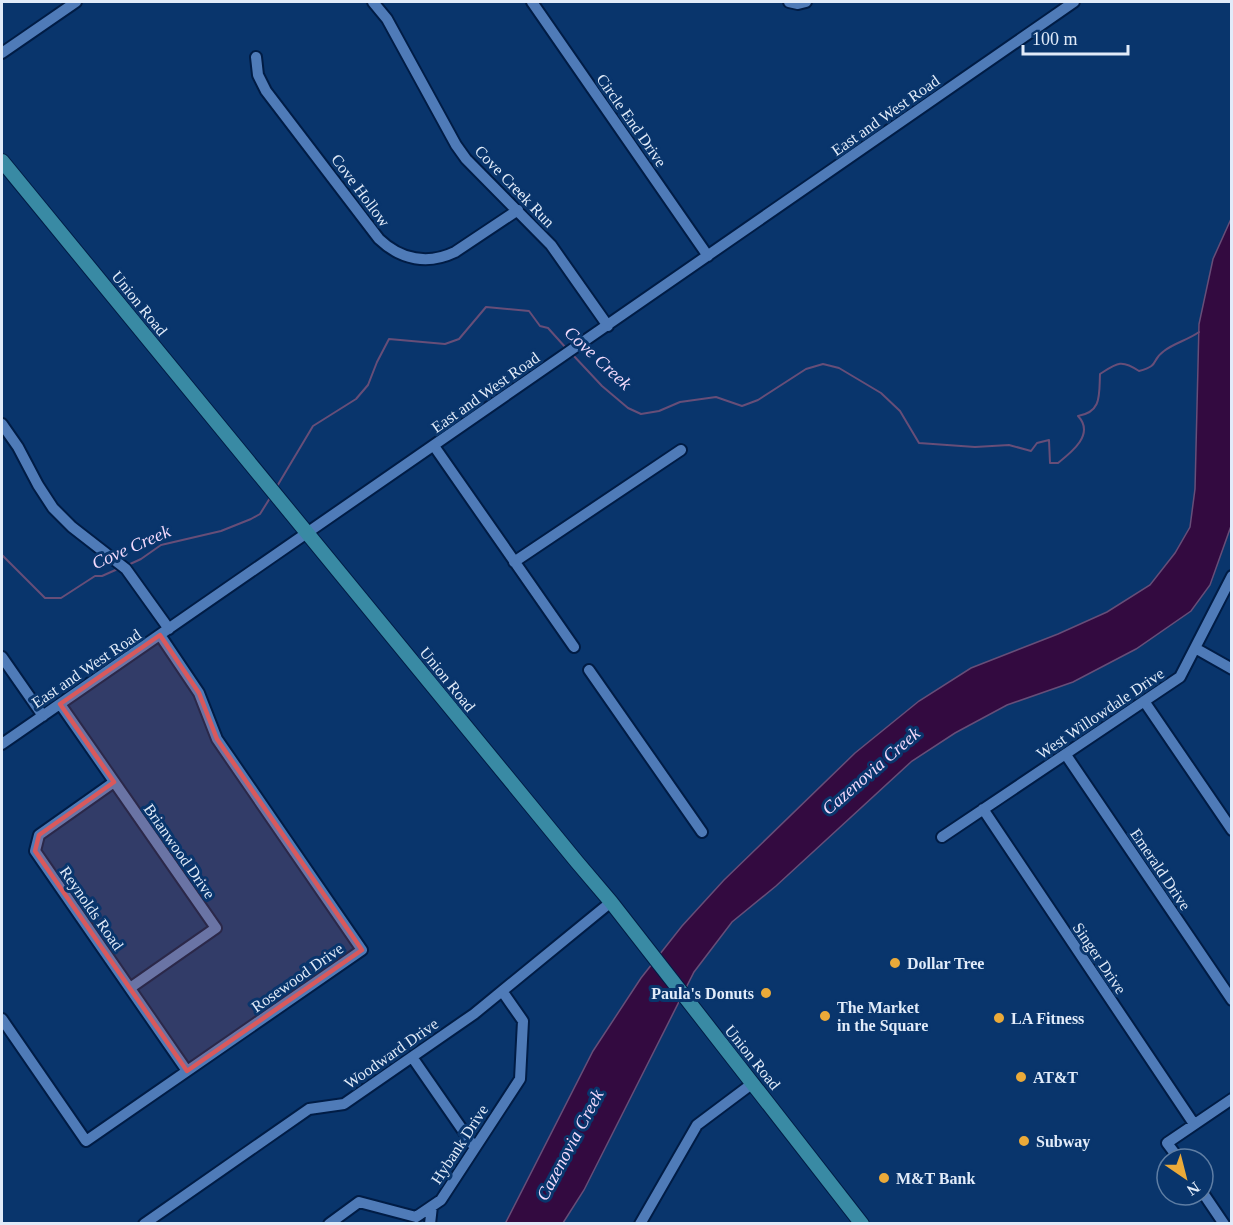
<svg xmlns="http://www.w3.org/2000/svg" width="1233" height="1225" font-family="'Times New Roman',serif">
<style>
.water{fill:#330a40;stroke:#674e78;stroke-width:1.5}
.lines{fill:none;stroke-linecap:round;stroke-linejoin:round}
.stream{stroke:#674e78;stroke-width:2}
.minor-casing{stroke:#001c45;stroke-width:14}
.major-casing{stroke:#001c45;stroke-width:16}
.minor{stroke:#4f7bb8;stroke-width:10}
.major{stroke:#398aa4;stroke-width:14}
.marked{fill:#d9595c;fill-opacity:0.2;stroke:#d9595c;stroke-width:4.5;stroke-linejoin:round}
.poi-dot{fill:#ebaa39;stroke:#09356c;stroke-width:2}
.labels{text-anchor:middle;stroke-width:6;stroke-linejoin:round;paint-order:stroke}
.street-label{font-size:16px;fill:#e1ebf9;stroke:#09356c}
.poi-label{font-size:16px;font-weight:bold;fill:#e1ebf9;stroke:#09356c;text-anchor:start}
.water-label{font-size:18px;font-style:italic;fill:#f3dafc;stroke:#09356c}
</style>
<rect width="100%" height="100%" fill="#09356c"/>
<path class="water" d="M1231 219V526L1210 585 1191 611 1136 649 1073 682 1007 705 955 733 912 761 776 886 732 922 694 972 584 1190 563 1223 505 1224 593 1051 641 978 682 926 724 880 855 753 919 701 971 668 1058 634 1107 612 1150 585 1175 553 1190 527 1195 489 1199 324 1213 259Z"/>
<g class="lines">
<path class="stream" d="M572 354 602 386 628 408 641 414 659 411 680 402 716 397 742 406 758 400 806 369 823 364 839 368 881 393 900 411 919 443 975 447 1009 445 1031 451 1037 443 1049 440 1050 463H1058C1072 452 1095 434 1078 416 1102 412 1099 395 1100 374 1117 363 1121 359 1139 371 1161 365 1150 361 1164 351 1174 343 1188 340 1199 332
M276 488 313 426 356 399 368 385 377 362 389 339 445 344 459 339 486 307 529 311 540 326 548 328 566 348
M2 555 45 598H61L95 576H102L120 568
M128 565 141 559 161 545 221 531 251 519 260 514 270 498"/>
<defs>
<path id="minor" d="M373 2 387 19 456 145 466 159 551 245 608 326
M532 2 708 256
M789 2 798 4 806 2
M2 53 76 2
M256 57 258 75 266 91 379 239C401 260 428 265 455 252L518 210
M2 424 18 447 38 485 53 508 72 527 126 569 169 629
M434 446 574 647
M514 562 681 450
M1195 648 1232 669
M2 657 43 716
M589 670 702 832
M1144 701 1232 830
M60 704 216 928 130 988
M2 744 1074 2
M1066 755 1232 1000
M114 782 39 835 35 851 187 1071
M983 809 1194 1124
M942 837 1180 677 1232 576
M2 1019 86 1141 362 950 217 739 199 693 160 635
M412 1057 475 1148
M1179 1159 1167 1143 1232 1099
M1203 1193 1224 1224
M144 1224 309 1109 344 1104 474 1014 611 902
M329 1224 359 1202 416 1217 441 1200 520 1079 523 1021 502 991
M430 1224 432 1206
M640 1224 697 1125 753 1083"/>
<path id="major" d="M2 161 577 862 611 902 862 1224"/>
</defs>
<use href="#minor" class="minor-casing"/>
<use href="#major" class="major-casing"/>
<use href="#minor" class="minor"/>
<use href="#major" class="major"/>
</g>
<path class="marked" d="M160 635 199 693 217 739 362 950 187 1071 35 851 39 835 114 782 60 704Z"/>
<g class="poi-dot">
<circle cx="895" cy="963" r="6"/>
<circle cx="766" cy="993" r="6"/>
<circle cx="825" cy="1016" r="6"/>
<circle cx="999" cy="1018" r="6"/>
<circle cx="1021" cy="1077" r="6"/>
<circle cx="1024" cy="1141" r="6"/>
<circle cx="884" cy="1178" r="6"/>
</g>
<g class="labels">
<g class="street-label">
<text transform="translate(885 115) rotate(-35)" y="6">East and West Road</text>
<text transform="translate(632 120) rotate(55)" y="6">Circle End Drive</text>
<text transform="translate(515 186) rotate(46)" y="6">Cove Creek Run</text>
<text transform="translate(361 190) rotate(53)" y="6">Cove Hollow</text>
<text transform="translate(140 303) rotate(51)" y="6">Union Road</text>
<text transform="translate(485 392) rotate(-35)" y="6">East and West Road</text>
<text transform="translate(86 668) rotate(-34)" y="6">East and West Road</text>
<text transform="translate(448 679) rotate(51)" y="6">Union Road</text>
<text transform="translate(1100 713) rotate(-34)" y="6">West Willowdale Drive</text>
<text transform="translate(180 851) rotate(55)" y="6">Brianwood Drive</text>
<text transform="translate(1161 869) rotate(56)" y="6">Emerald Drive</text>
<text transform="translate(92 908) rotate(55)" y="6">Reynolds Road</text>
<text transform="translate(1100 958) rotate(56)" y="6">Singer Drive</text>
<text transform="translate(297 977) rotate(-35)" y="6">Rosewood Drive</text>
<text transform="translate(391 1053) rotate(-35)" y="6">Woodward Drive</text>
<text transform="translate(753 1057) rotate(51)" y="6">Union Road</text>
<text transform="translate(459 1144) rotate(-57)" y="6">Hybank Drive</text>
</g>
<g class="poi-label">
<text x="907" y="969">Dollar Tree</text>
<text x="754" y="999" text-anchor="end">Paula's Donuts</text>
<text x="837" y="1013">The Market<tspan x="837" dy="18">in the Square</tspan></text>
<text x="1011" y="1024">LA Fitness</text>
<text x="1033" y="1083">AT&amp;T</text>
<text x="1036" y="1147">Subway</text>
<text x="896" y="1184">M&amp;T Bank</text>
</g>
<g class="water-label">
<text transform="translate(598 358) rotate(43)" y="6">Cove Creek</text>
<text transform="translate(131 547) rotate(-24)" y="6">Cove Creek</text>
<text transform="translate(871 771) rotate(-41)" y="6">Cazenovia Creek</text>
<text transform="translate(570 1145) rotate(-62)" y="6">Cazenovia Creek</text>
</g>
</g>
<rect width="1233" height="1225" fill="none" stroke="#e1ebf9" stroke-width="6"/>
<g transform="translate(1185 1177) rotate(145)"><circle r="28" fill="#09356c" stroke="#5f7ea4" stroke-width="1.5"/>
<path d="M0-4.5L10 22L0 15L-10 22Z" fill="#ebaa39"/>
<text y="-9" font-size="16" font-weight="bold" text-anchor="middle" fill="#e1ebf9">N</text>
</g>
<path d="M1023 45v9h105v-9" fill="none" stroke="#e1ebf9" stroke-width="3"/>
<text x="1032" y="45" font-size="18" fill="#e1ebf9" stroke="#09356c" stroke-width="4.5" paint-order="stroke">100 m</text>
</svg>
